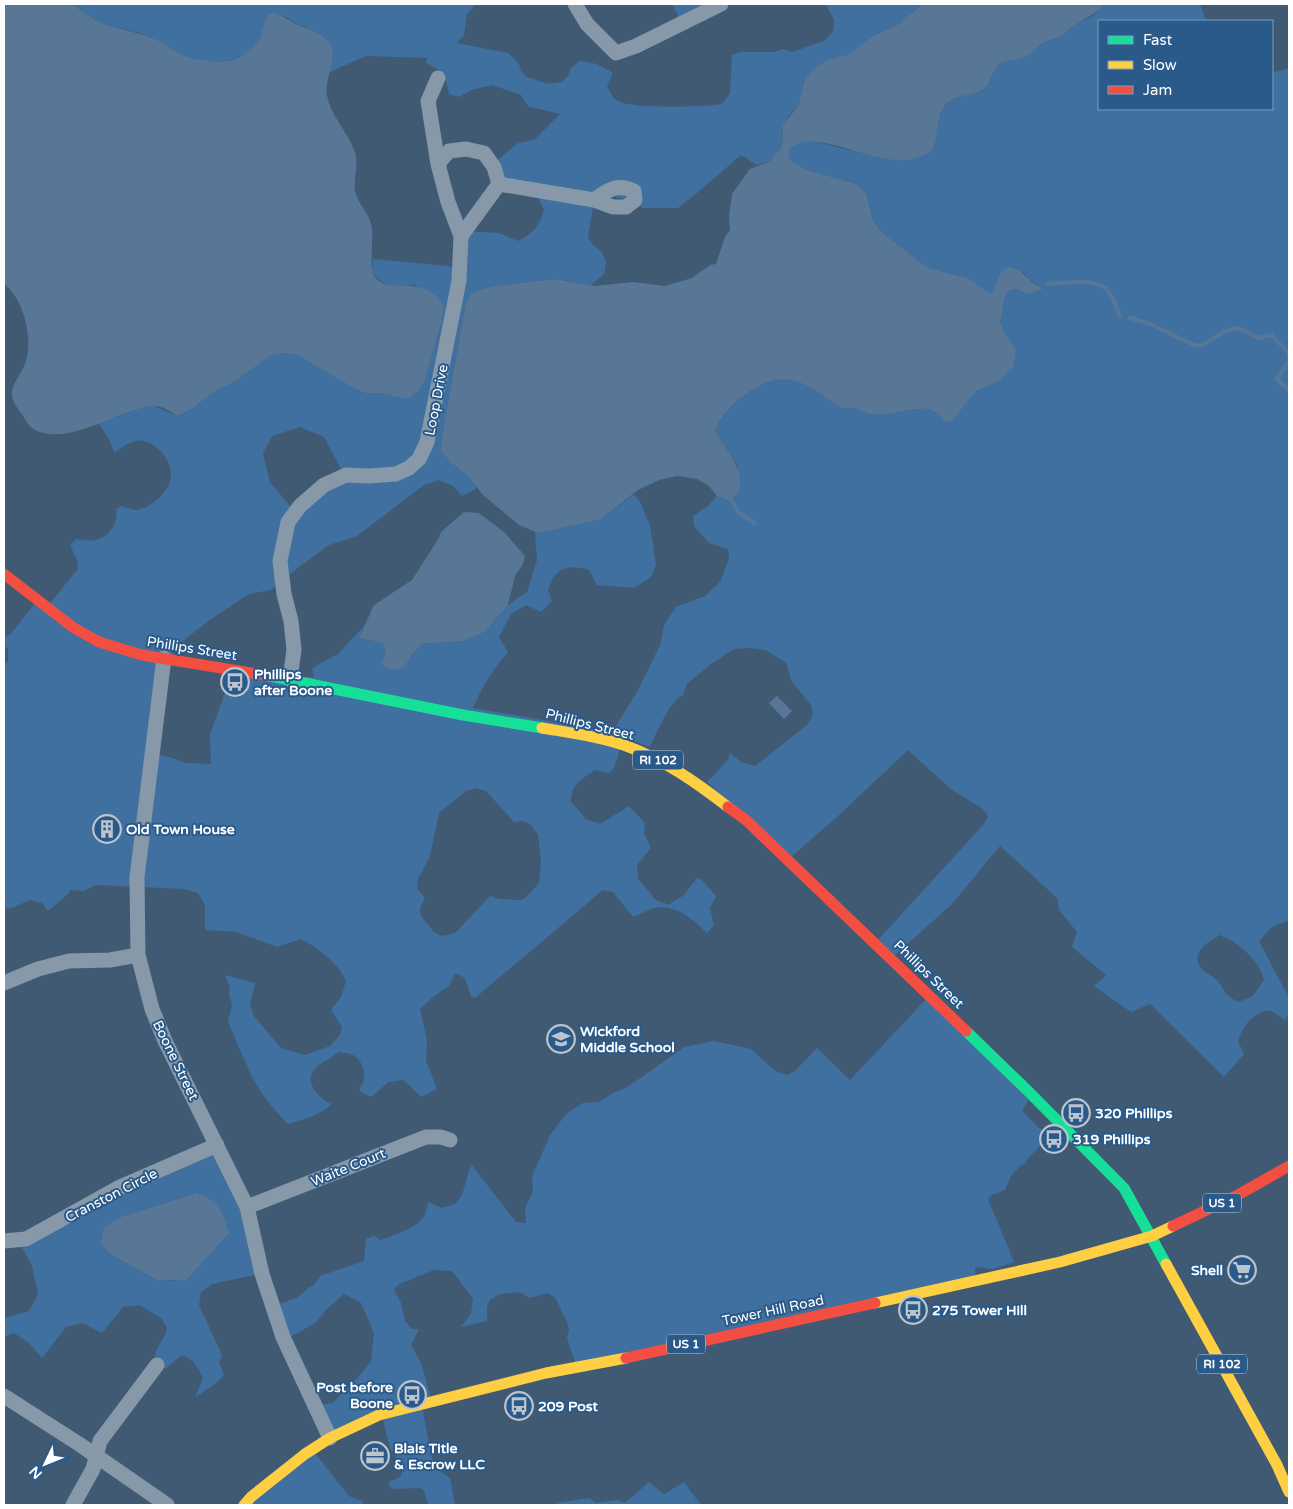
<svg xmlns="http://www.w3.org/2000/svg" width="1293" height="1509" font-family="'Varela Round',sans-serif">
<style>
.green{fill:#3f709f;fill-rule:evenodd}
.water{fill:#587797}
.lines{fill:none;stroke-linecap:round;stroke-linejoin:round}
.stream{stroke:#587797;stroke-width:4}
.street{stroke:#8798a9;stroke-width:15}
.fast{stroke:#16e098;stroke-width:11}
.slow{stroke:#ffcf43;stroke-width:11}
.jam{stroke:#f24e42;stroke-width:11}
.labels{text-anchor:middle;stroke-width:4;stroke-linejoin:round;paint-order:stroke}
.shield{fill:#2a5a8a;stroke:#bfcedc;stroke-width:1}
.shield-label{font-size:12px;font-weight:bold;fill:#fff}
.street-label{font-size:14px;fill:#fff;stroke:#2a5a8a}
.poi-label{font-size:14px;font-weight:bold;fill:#fff;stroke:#2a5a8a;text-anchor:start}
</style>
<rect width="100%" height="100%" fill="#405a74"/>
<path class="green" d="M71 4H476L467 14 464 35 457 43 508 53 519 64 521 71 527 77 548 84 562 82 568 76 571 68 580 61 597 64 613 73 607 86C610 91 613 99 618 101 631 109 706 107 722 104L730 93 732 55 740 52H774L783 49 792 52 824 41 833 31 834 20 826 4H922L899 24 871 37 850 54 828 60 805 80 798 106 788 117 782 133V147L769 162 757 165 741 155 697 193 678 208H642L638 203 607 195 594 202 588 236 591 243 601 251 606 262 604 274 590 286 570 281 556 279 494 286 465 308 442 436 441 451 450 462 467 475 477 488 462 496 453 486 439 480 424 485 357 536 329 545 299 567 271 590 249 594 207 622 174 648 171 661 157 755 166 756 186 763 211 764 210 735 231 675 314 677 312 668 338 654 364 626 359 638 383 643 386 652 405 667 411 655 422 644 463 641 485 632 508 605 527 592 537 560 535 532 601 519 634 494 640 502 650 525 656 565 651 577 634 588 597 585 589 570C568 564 555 567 548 590L552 601 541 612 526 605 511 614 499 637 508 652C493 669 482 687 473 708L612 732 637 692 661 643 664 625 676 607 705 596 720 582 729 559 728 549 709 543 694 526 693 516 708 506 717 496 729 501 738 493V467L715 432C722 414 733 403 749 392 776 373 796 377 822 395 828 399 835 405 841 408 845 409 849 407 853 408 859 408 864 413 870 414 889 418 914 405 931 410 937 412 941 417 946 422L953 421 970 398 978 390 998 382 1016 349 1003 330 1000 322C1004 312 1002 299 1008 291L1015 289 1028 294 1042 289 1029 279 1023 272 1000 273 991 294 968 278 928 268 879 230 873 220 866 193 856 184 804 169 789 159 790 148 801 141 816 142 887 159 900 160 934 147 939 118 944 108 951 100 960 96 981 91 986 88 992 71 997 66 1004 61 1027 56 1046 41 1055 39 1078 23 1093 16 1105 4H1200L1206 21H1099V109H1272V73L1289 68V920L1272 927 1259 941 1289 998V1012L1285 1020 1270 1010C1253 1013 1243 1025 1238 1041L1244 1054 1224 1077 1150 1004 1131 1012 1094 986 1106 975 1072 947 1077 932 1059 910 1058 899 1000 846 952 904 893 957 877 941 984 824 988 816 983 809 952 790 908 750 838 816 791 857 707 782 728 760 730 753 741 762 755 766 808 724 813 714 811 705 792 682 786 663 766 650 748 648 734 649 711 664 687 684 683 695C670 700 656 734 650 747L624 737 614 768 609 773 595 770C581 780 572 782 571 802L586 819 600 824 629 806 645 823 644 833 651 848 637 865 638 879 656 900 668 905 684 895 697 878 702 880 716 896 710 908 714 925 707 933C694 921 679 906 659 907 651 908 641 914 633 917L613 892 603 890 475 998 471 996 465 978 455 973 449 986 434 996 420 1009 427 1040 426 1061 437 1089 421 1097 410 1086 403 1080 389 1082 371 1097 361 1092 359 1089C368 1077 365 1061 351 1054 348 1053 343 1053 339 1052 332 1057 322 1062 316 1068 302 1081 319 1099 332 1104 319 1115 304 1120 287 1124L265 1098 253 1079 240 1050 228 1022 232 1005 229 994 230 988 225 975 255 983 250 1005 254 1016 281 1048 305 1055 330 1046 340 1035 342 1027 331 1010 341 997 346 981C338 963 318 948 301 939L277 947 236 932 205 930V905L198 893 184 889 96 885 84 891 70 890 69 893 48 911 42 903 30 900 12 908 4 909V665L8 661V649L4 645V636L10 635 36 602 46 608 78 569 77 560 70 545 78 538 79 541C84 538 89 542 95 540 109 538 119 522 116 509L121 506C126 507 132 510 136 510 152 508 172 490 171 473 171 457 151 437 135 441 128 443 120 449 114 452L109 439 99 424 139 408 152 405 178 416 190 410 213 393 237 380 270 356 283 353 297 355 308 361 365 393H379L392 396 425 380 442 320 416 285C394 286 386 290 372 272L373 259 459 267 464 231 499 233 518 241C533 234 540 225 544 210L532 184 500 182 493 164 518 143 534 140 560 114 540 109 529 107 521 95 492 85 471 90 459 97 449 94C446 77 443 70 426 63L427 58 366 56 330 72V67L308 28 297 24 286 17 267 16C265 23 264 31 261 38 247 66 207 66 182 56 169 50 158 40 145 35 133 30 120 29 108 25 94 21 83 13 71 4ZM300 427 324 437 345 476 295 512 270 482 263 453 272 436ZM477 788 486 791 514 822 523 821 530 824 538 835 541 862 539 883 525 898 520 900 499 899 490 896 455 933 442 936 434 932 421 916 420 908 425 898 417 889 418 879 430 856 439 813 466 791ZM1220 935C1238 942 1260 961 1264 980L1253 996 1239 1002C1223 995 1227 992 1217 980 1212 975 1205 973 1201 968 1189 953 1209 941 1220 935Z
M672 4H723L679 17Z
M931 994 1032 1093 1022 1111 1049 1137 1028 1158 1024 1165 1022 1164 1011 1176 1005 1190 992 1195 988 1199 1014 1262 993 1269 975 1267 976 1281 577 1368 567 1338 569 1330 567 1322 555 1297 547 1293 530 1298 519 1292 500 1294 490 1300 487 1307V1321L461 1327 471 1313 473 1299C465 1290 460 1280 452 1271L434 1270 399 1284 394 1289 401 1303 405 1321 412 1329H419L411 1345 421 1363 431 1398 422 1406 431 1455 437 1469 450 1478 455 1505H428L424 1490 420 1488 392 1489 388 1483 400 1477 404 1469 390 1448 382 1416 331 1437 314 1405 333 1403 360 1375 371 1361 374 1333 361 1303 344 1294 328 1308 315 1323 287 1339 272 1307 298 1297 308 1288 314 1285 320 1276 364 1261 366 1239 374 1236 380 1240C393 1236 420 1227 425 1214 427 1211 427 1206 428 1202L442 1208 455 1204 462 1195 471 1164 516 1222 526 1223 525 1208 533 1191 532 1177 550 1135 567 1113 583 1103 599 1102 611 1094 629 1086 684 1047 714 1041 751 1049 775 1071 787 1075 795 1071 817 1048 850 1080Z
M214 1147 247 1207 260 1274 212 1284 201 1292 199 1305 222 1355 219 1363 224 1375C220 1382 202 1392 195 1398L203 1377 193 1361 182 1355 166 1368 158 1369C148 1350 165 1343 167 1328L161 1318 139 1305 123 1307 102 1333 82 1323 66 1327 42 1358 30 1344 14 1333 4 1337V1318L29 1311 38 1294 32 1266 19 1242ZM195 1193 177 1282 162 1279 158 1281 109 1253 104 1228 117 1218Z
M314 1452 349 1496 362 1501 363 1505H246Z
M649 1482 664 1494 684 1482 701 1505H559L557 1503 589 1498 596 1503 618 1500 625 1503Z"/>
<path class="water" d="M4 4H71L95 20 107 25 144 35 157 40 181 55 193 59 216 62 230 61 241 57 252 48 260 39 267 16 274 12C283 16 290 21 298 25 308 29 320 32 328 41 341 55 323 79 327 96 331 116 347 131 354 150 360 164 353 177 355 191 357 203 370 213 372 228 373 238 370 268 373 274 389 300 420 269 444 306L442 320 425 380 418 391 407 399 379 393H365L354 388 308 361 297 355 283 353 270 356 237 380 213 393 190 410 178 416C170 411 159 404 150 406 118 411 70 445 37 431 30 428 25 420 22 414 16 406 9 398 13 387 16 379 22 372 25 364 34 340 24 299 4 284Z
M922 4H1105C1097 13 1088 17 1078 23 1070 28 1064 34 1056 38 1052 40 1048 40 1045 42 1038 46 1033 53 1027 56 1017 61 1006 59 998 65 990 72 991 86 982 90 972 96 959 94 950 101 932 115 941 143 930 152 925 155 917 158 912 159 882 167 835 138 803 142 799 142 794 146 790 148L789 159 804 169 856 184 866 193 873 220 879 230 928 268 968 278 991 294 1000 273 1008 267C1022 270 1019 270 1029 279 1033 284 1038 285 1043 289L1028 294 1015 289 1008 291C1002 299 1004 312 1000 322L1003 330 1016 349 1013 368 998 382 978 390 970 398 953 421 946 422C941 417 937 412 931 410 914 405 889 418 870 414 864 413 859 408 853 408 849 407 845 409 841 408 835 405 828 399 822 395 796 377 777 373 749 392 733 403 722 414 715 431 724 448 748 472 738 493 736 495 732 498 729 501L717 496 709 486 697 479 677 476 659 480 638 490 601 519 538 533 519 525 483 495 467 475 450 462 441 451 442 436 465 308 471 293 494 286 556 279 595 286 633 282 665 286 692 278 710 265 716 264 725 237 730 230 729 217 732 194 750 169 769 162 782 147 783 125 798 106 805 80 813 70 828 60 850 54 871 37 899 24Z
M464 512 479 513 504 532 525 556 523 564 515 576 508 605 485 632 463 641 422 644 411 655 405 667 393 670 383 666 382 663 386 652 383 643 359 638 374 605 412 580 439 538 441 532Z
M777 696 792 711 784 719 769 703Z
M196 1193C221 1203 221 1209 229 1233L186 1280C176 1282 167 1278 158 1281L109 1253 101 1243 104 1228 117 1218Z"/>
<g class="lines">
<path class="stream" d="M1048 284C1063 283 1099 277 1108 291 1113 298 1117 308 1120 316
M1130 318 1148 323 1194 345 1201 346 1225 331 1239 328 1258 338 1272 335 1288 353 1289 359
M1289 361 1277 379 1289 390
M731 499 738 512 754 523"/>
<path class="street" d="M575 4 587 24 616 53 636 46 721 4
M438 164 428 101 438 78
M499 184 594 200 613 207H626L635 200 634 191C616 183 608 190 594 200
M164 658 137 877 138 955 152 1009 165 1041 247 1207 262 1274 283 1337 330 1438
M290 679 294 650 291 621 284 594 280 561 288 522 300 506 324 485 346 475 369 476 396 474 409 468 419 459 427 442 459 281 461 236 448 202 438 164 449 151 466 149 484 153 494 167 499 184 461 236
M4 983 38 969 69 961 110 960 138 955
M247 1207 426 1137H441L450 1140
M4 1241 26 1239 118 1188 217 1145
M4 1396 79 1444 167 1505
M73 1505 93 1469 100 1441 157 1365"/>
<path class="fast" d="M270 676 463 715 542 728
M966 1031 1028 1091 1124 1188 1166 1264"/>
<path class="slow" d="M542 728C571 733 602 737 629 747 666 761 697 783 728 807
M1166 1264 1277 1465 1289 1492
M875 1303 1060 1262 1152 1236 1173 1226
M244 1505 251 1497 305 1454 330 1438 379 1415 546 1373 626 1358"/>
<path class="jam" d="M4 574 74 628 99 642 142 655 270 676
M728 807 746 820 966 1031
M1173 1226 1236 1196 1289 1166
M626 1358 875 1303"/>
</g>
<defs>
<symbol id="bus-ring" viewBox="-11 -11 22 22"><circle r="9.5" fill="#2a5a8a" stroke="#bcc5ce" stroke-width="1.5"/><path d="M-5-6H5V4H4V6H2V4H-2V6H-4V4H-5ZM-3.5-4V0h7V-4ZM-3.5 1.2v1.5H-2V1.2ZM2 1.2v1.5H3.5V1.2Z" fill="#bcc5ce"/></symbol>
<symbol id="building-ring" viewBox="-11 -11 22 22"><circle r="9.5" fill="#2a5a8a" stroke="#bcc5ce" stroke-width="1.5"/><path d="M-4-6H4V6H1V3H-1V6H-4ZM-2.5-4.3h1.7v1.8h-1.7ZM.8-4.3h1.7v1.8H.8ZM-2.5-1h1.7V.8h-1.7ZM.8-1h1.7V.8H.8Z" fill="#bcc5ce"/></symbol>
<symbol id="school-ring" viewBox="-11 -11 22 22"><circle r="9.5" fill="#2a5a8a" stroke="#bcc5ce" stroke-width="1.5"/><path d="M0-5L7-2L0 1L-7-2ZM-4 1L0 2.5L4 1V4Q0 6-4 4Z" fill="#bcc5ce"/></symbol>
<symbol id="supermarket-ring" viewBox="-11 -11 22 22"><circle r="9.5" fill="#2a5a8a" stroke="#bcc5ce" stroke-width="1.5"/><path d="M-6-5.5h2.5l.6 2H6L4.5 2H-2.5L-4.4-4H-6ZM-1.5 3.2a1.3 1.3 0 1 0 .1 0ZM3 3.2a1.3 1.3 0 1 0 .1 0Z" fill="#bcc5ce"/></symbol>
<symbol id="office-ring" viewBox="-11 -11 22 22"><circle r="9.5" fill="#2a5a8a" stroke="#bcc5ce" stroke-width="1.5"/><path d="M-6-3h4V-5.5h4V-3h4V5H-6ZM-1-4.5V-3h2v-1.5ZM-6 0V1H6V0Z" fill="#bcc5ce"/></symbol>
</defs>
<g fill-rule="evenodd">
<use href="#bus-ring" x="219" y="666" width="32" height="32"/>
<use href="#building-ring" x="91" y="813" width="32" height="32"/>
<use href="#school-ring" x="545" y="1023" width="32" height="32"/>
<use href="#bus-ring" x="1060" y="1097" width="32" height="32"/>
<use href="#bus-ring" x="1038" y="1123" width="32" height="32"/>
<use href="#supermarket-ring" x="1226" y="1254" width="32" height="32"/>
<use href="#bus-ring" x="897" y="1294" width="32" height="32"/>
<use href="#bus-ring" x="396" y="1379" width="32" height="32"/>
<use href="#bus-ring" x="503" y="1390" width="32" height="32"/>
<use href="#office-ring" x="359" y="1440" width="32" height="32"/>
</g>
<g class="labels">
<g class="shield">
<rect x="633" y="750.5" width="50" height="19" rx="4"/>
<rect x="1203" y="1193.5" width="38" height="19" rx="4"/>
<rect x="667" y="1334.5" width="38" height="19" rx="4"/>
<rect x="1197" y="1354.5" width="50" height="19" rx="4"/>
</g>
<g class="shield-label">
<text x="658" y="764">RI 102</text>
<text x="1222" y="1207">US 1</text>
<text x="686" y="1348">US 1</text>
<text x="1222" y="1368">RI 102</text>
</g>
<g class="street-label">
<text transform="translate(436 400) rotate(-79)" y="5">Loop Drive</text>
<text transform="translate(192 648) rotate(9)" y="5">Phillips Street</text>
<text transform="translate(590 724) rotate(14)" y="5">Phillips Street</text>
<text transform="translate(929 974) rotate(44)" y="5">Phillips Street</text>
<text transform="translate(176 1060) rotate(64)" y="5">Boone Street</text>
<text transform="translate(348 1167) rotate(-22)" y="5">Waite Court</text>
<text transform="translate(111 1195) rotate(-27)" y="5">Cranston Circle</text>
<text transform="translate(773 1310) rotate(-12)" y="5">Tower Hill Road</text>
</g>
<g class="poi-label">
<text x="254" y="679">Phillips<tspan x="254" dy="16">after Boone</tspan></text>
<text x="126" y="834">Old Town House</text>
<text x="580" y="1036">Wickford<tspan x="580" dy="16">Middle School</tspan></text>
<text x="1095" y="1118">320 Phillips</text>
<text x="1073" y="1144">319 Phillips</text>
<text x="1223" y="1275" text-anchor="end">Shell</text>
<text x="932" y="1315">275 Tower Hill</text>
<text x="393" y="1392" text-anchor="end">Post before<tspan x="393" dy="16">Boone</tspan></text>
<text x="538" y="1411">209 Post</text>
<text x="394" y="1453">Blais Title<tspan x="394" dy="16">&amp; Escrow LLC</tspan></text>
</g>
</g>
<rect width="1293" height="1509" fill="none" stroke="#ffffff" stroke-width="10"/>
<rect x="1098" y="20" width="175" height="90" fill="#2a5a8a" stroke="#7f9cb9"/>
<rect x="1108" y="36" width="25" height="8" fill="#16e098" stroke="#7f9cb9"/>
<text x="1143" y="45" font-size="15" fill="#ffffff">Fast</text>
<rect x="1108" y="61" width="25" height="8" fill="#ffcf43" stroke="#7f9cb9"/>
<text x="1143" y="70" font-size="15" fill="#ffffff">Slow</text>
<rect x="1108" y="86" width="25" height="8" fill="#f24e42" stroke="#7f9cb9"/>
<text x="1143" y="95" font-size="15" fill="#ffffff">Jam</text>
<g transform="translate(45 1464) rotate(227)" stroke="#2a5a8a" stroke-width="4" paint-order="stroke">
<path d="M0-4L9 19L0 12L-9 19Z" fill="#ffffff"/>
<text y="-8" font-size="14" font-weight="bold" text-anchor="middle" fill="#ffffff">N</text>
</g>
</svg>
